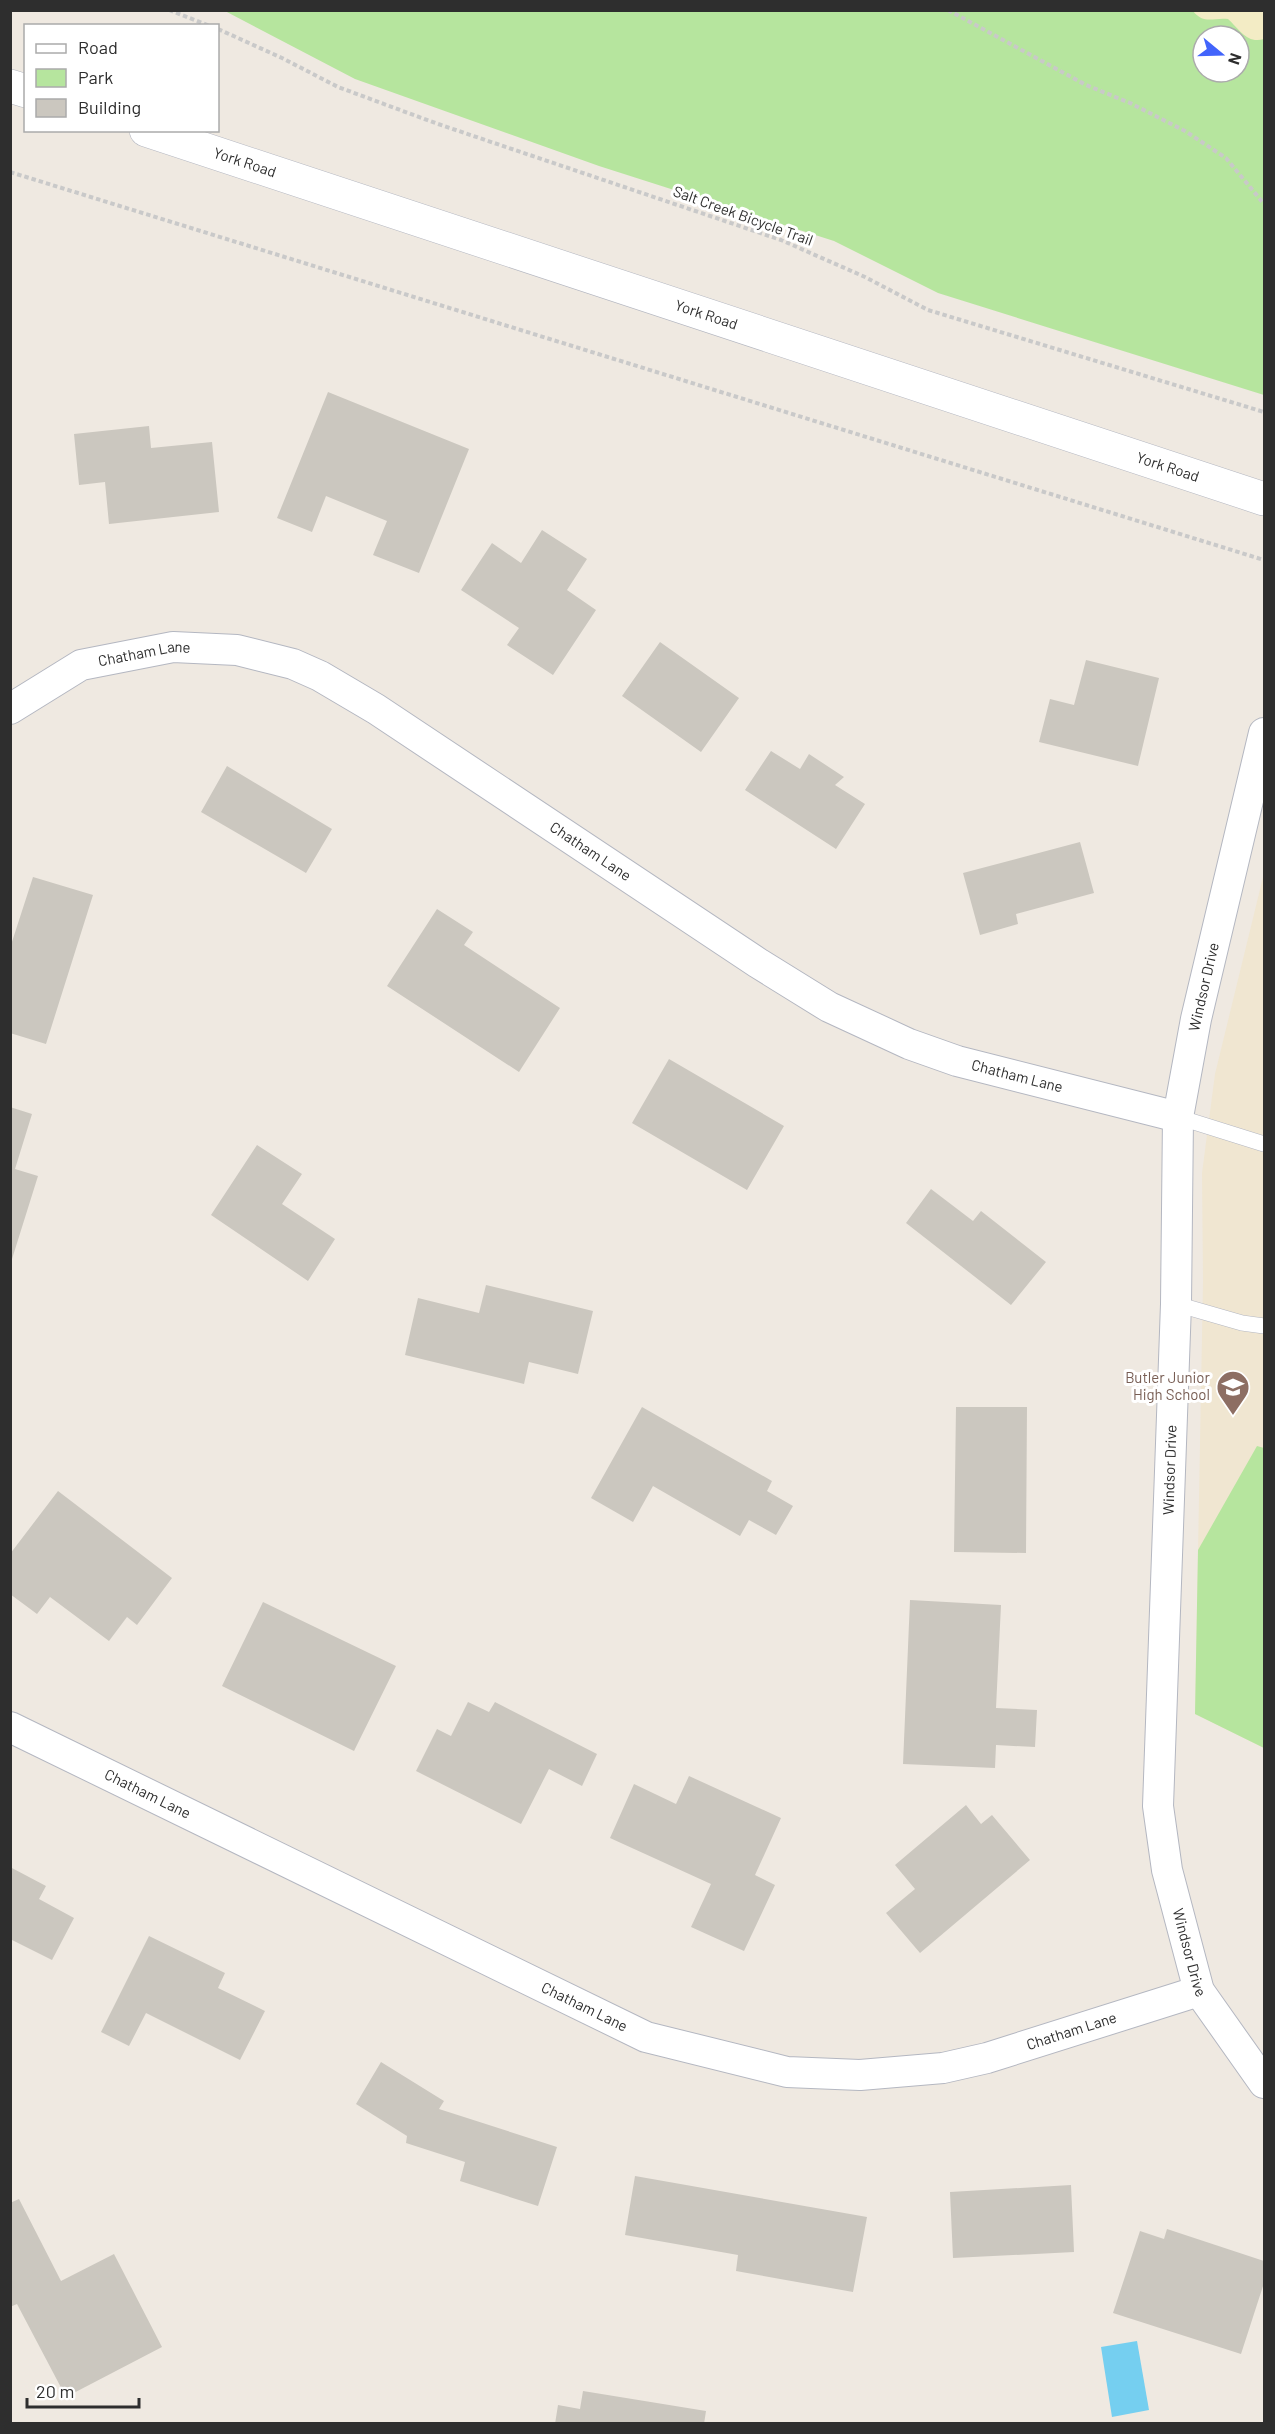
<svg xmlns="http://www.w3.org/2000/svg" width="1275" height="2434" font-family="Barlow,sans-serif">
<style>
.education{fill:#f0e6d1}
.green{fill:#b6e59e;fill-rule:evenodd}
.sand{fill:#f3ecc5}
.water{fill:#75cff0}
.building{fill:#cbc7bf}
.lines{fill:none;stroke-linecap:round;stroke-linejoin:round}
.service-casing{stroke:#b4b7c1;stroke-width:16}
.minor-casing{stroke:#b4b7c1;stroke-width:32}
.secondary-casing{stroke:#b4b7c1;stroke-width:34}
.path{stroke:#c9c9c9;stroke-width:4;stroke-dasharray:4.5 3;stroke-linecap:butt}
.service{stroke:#fff;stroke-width:15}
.minor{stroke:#fff;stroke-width:30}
.secondary{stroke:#fff;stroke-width:33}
.labels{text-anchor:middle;stroke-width:6;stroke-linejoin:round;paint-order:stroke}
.street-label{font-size:15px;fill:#2e2e2e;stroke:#fff}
.education-label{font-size:15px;fill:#785e54;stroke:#fff;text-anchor:end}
</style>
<rect width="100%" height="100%" fill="#efe9e1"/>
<path class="education" d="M1264 873V1748L1195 1714 1203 1282 1202 1173 1215 1074Z"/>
<path class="green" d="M225 11H1264V395L938 293 834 241 599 166 355 79ZM1203 36H1239V72H1203Z
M1257 1446 1264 1448V1748L1195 1714 1198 1550Z"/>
<path class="sand" d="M1193 11H1264V39C1247 44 1240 30 1228 19 1214 17 1204 25 1193 11Z"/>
<path class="water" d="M1137 2341 1149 2410 1112 2417 1101 2347Z"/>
<path class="building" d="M328 392 469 449 419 573 373 555 387 521 326 496 312 532 277 518Z
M149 426 151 448 212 442 219 512 109 524 105 482 79 485 74 434Z
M542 530 587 559 567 590 596 610 553 675 507 645 519 628 461 590 492 543 521 563Z
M660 642 739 698 701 752 622 696Z
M1086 660 1159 678 1138 766 1039 742 1050 699 1074 705Z
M771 751 800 769 809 754 844 777 835 785 865 804 836 849 745 790Z
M227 766 332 829 306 873 201 812Z
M1080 842 1094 893 1016 914 1018 924 980 935 963 873Z
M33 877 93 895 46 1044 10 1033V948Z
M437 909 473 932 464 945 560 1008 519 1072 387 986Z
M669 1059 784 1126 747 1190 632 1123Z
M10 1107 32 1114 15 1169 38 1176 12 1259 10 1258Z
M257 1145 302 1174 282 1204 335 1239 308 1281 211 1215Z
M931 1189 973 1221 981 1211 1046 1262 1011 1305 906 1223Z
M486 1285 593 1311 578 1374 529 1362 524 1384 405 1355 418 1298 479 1313Z
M642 1407 772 1481 767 1491 793 1506 776 1535 749 1520 740 1536 653 1486 633 1522 591 1498Z
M956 1407H1027L1026 1553 954 1552Z
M58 1491 172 1578 137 1625 127 1617 109 1641 50 1597 37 1614 10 1594V1554Z
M910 1600 1001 1605 996 1708 1037 1710 1035 1747 996 1745 995 1768 903 1764Z
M263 1602 396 1666 354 1751 222 1686Z
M468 1702 489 1712 495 1702 597 1754 582 1786 549 1769 521 1824 416 1771 437 1729 451 1736Z
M689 1776 781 1818 755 1875 775 1885 744 1951 691 1927 711 1884 610 1838 634 1784 676 1804Z
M966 1805 981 1824 992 1815 1030 1860 920 1953 886 1913 915 1889 895 1865Z
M10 1867 46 1886 39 1899 74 1918 52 1960 10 1939Z
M149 1936 225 1973 218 1988 265 2011 240 2060 146 2013 129 2046 101 2032Z
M381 2062 444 2101 439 2109 557 2147 538 2206 460 2181 465 2162 406 2143 407 2136 356 2104Z
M635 2176 867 2217 853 2292 736 2271 738 2255 625 2235Z
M1071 2185 1074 2252 953 2258 950 2192Z
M19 2199 61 2281 114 2254 162 2347 66 2397 17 2304 10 2307V2203Z
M1167 2229 1264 2261V2283L1241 2354 1113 2313 1140 2231 1164 2239Z
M583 2391 706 2411 704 2424H555L558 2405 580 2409Z"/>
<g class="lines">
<defs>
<path id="service" d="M1178 1117 1264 1144
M1176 1304 1242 1323 1264 1326"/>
<g id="minor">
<path id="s1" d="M10 709 81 665 173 647 237 650 293 664 320 676 376 709 758 963 829 1007 909 1044 957 1061 1178 1117"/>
<path id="s2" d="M1264 733 1196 1019 1178 1117 1176 1304 1158 1806 1167 1870 1199 1991 1264 2083"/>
<path id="s3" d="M10 1727 646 2037 787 2072 860 2075 943 2068 987 2058 1199 1991"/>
</g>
<g id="secondary">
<path d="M10 86 26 91"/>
<path id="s4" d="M146 130 1264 499"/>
</g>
</defs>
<use href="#service" class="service-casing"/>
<use href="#minor" class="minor-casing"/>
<use href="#secondary" class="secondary-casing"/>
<path class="path" d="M169 10 210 26
M948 10 1086 85 1130 103 1185 131 1226 158 1264 204
M218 29 282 58 338 87 438 124 781 240 865 277 928 310 1264 412
M10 172 1264 560"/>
<use href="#service" class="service"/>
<use href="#minor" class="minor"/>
<use href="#secondary" class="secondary"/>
</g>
<defs>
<symbol id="school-pin" viewBox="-11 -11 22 30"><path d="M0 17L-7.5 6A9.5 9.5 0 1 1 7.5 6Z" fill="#8d6e63" stroke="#fff"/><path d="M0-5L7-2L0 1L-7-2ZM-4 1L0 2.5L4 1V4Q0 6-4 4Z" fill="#fff"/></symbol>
</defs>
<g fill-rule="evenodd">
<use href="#school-pin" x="1214" y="1368" width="38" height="52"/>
</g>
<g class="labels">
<g class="street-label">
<text dy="5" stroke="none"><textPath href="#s4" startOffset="104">York Road</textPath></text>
<text transform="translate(743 216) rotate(20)" y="5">Salt Creek Bicycle Trail</text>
<text dy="5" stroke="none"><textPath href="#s4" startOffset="590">York Road</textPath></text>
<text dy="5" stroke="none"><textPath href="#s4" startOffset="1076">York Road</textPath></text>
<text dy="5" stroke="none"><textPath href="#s1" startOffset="148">Chatham Lane</textPath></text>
<text dy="5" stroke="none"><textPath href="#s1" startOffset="651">Chatham Lane</textPath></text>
<text transform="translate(1204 987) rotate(-77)" y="5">Windsor Drive</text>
<text dy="5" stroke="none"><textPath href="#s1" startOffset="1137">Chatham Lane</textPath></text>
<text transform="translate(1170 1470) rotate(-88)" y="5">Windsor Drive</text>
<text dy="5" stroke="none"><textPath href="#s3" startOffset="153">Chatham Lane</textPath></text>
<text dy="5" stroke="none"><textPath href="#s2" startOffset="1233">Windsor Drive</textPath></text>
<text dy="5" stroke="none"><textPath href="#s3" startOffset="639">Chatham Lane</textPath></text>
<text dy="5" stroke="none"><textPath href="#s3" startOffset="1143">Chatham Lane</textPath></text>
</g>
<g class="education-label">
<text x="1210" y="1383">Butler Junior<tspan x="1210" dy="17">High School</tspan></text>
</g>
</g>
<rect width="1275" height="2434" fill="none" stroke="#2e2e2e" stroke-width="24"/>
<rect x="24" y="24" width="195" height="108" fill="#ffffff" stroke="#ababab" stroke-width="1.5"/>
<rect x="36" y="44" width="30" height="9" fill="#ffffff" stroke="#ababab" stroke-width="1.5"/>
<text x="78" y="54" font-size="18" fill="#2e2e2e">Road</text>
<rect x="36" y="69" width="30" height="18" fill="#b6e59e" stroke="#ababab" stroke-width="1.5"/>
<text x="78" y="84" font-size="18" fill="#2e2e2e">Park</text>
<rect x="36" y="99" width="30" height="18" fill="#cbc7bf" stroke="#ababab" stroke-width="1.5"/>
<text x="78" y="114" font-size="18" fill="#2e2e2e">Building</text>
<g transform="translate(1221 54) rotate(109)"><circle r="28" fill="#ffffff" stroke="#ababab" stroke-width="1.5"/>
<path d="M0-4.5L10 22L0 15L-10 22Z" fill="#4264fb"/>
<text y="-9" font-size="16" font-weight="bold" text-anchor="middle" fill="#2e2e2e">N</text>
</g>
<path d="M27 2398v9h112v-9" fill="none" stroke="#2e2e2e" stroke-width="3"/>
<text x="36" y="2398" font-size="18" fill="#2e2e2e" stroke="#ffffff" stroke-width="4.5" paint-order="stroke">20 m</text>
</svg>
